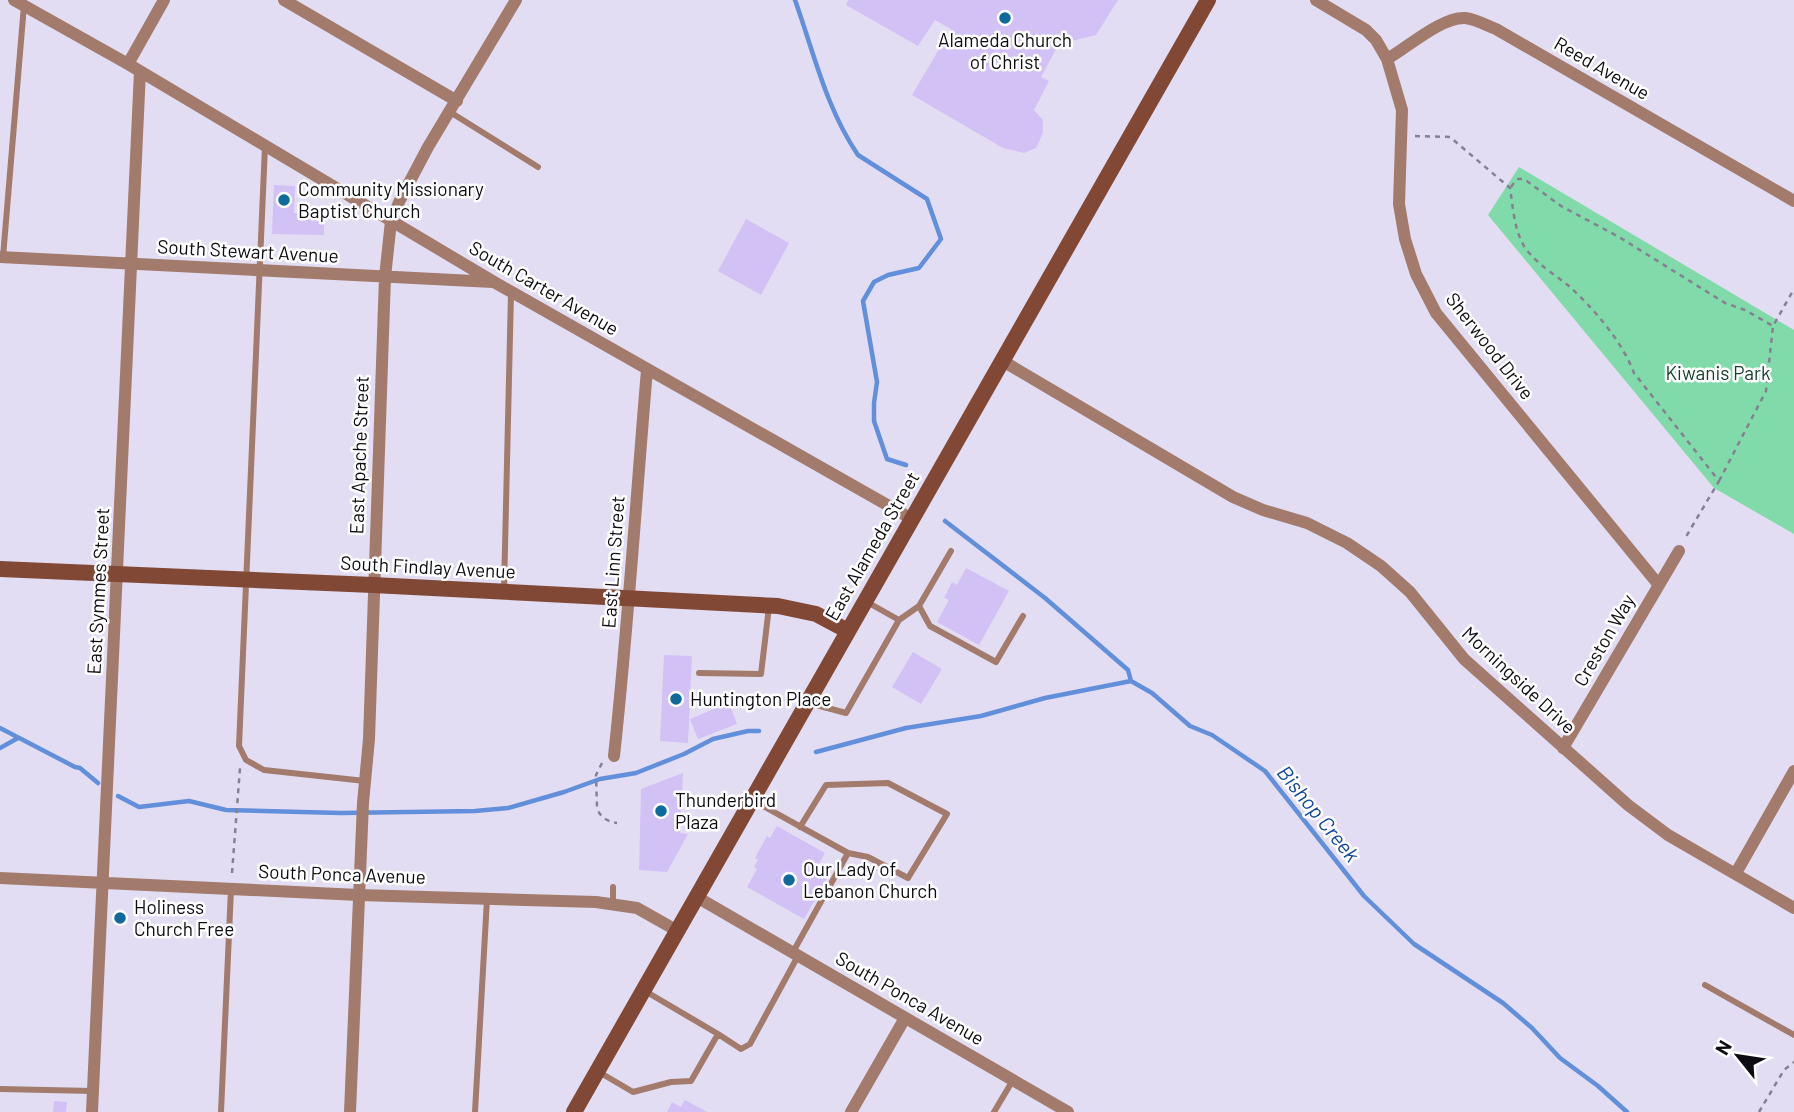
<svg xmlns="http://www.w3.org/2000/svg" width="1794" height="1112" font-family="Barlow,sans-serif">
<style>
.green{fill:#81daaa}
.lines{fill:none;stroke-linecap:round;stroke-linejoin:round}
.stream{stroke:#628fd9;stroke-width:4.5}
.building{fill:#d1c1f5}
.path{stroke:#858190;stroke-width:2.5;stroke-dasharray:5 5;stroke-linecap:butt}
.lane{stroke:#a27b6c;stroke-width:6}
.street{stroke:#a27b6c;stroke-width:12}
.secondary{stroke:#814935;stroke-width:16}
.poi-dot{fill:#0d6a9a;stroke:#fff;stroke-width:2.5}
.labels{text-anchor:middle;stroke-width:5;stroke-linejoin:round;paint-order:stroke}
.poi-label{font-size:19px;fill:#0d0b12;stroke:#fff;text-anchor:start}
.street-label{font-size:19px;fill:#0d0b12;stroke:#fff}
.park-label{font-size:19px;fill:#15402b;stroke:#fff}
.water-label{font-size:21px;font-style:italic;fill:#0f479d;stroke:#fff}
</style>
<rect width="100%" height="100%" fill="#e3ddf3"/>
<path class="green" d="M1519 167 1794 330V534L1714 488 1488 215Z"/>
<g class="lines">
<path class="stream" d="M795 0C814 53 826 108 858 155L927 199 941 239 919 268 888 275 874 282 863 301 877 382 874 403V421L887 459 906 465
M945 521 1045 598 1128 670 1131 681
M1131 681 1152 693 1190 726 1212 735 1265 771 1364 896 1414 944 1503 1003 1532 1028 1560 1058 1598 1086 1627 1112
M0 728 75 767 80 768 98 783
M0 748 18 738
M816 752 906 728 981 716 1045 698 1131 681
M118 796 139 807 189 801 226 810 341 813 475 811 508 808 564 792 600 779 636 773 684 754 713 739 748 731H759"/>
</g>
<path class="building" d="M848 0H1118L1096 35 1059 44 1041 77 1049 81 1034 110 1043 120V133L1036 148 1024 153 1003 148 912 95 951 29 935 20 918 46 846 5Z
M274 185 295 186 294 213 324 214V235L272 234Z
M746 219 789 243 761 295 718 271Z
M966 568 1009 591 979 645 937 622 949 600 944 598 952 582 957 585Z
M913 652 942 669 921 704 892 687Z
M664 655 692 656 688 743 660 741Z
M729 703 737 724 698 739 690 719Z
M683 773 680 833 688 834 667 872 639 870 641 789Z
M777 826 825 853 818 865 831 872 804 919 747 887 757 869 754 867 758 860 755 858 767 836 770 838Z
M685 1100 707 1112H667L672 1102 681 1107Z
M54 1101 67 1102 66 1112H53Z"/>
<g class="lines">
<path class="path" d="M1415 136 1450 137 1510 188C1513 207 1514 229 1524 246 1535 263 1554 274 1569 286 1594 309 1622 341 1634 373L1719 481 1684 540
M1511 187 1517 179H1524L1561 206 1619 237 1725 303 1745 310 1773 326
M1719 481 1766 391 1773 326 1794 289
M602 763 596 775 597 807C599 817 608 822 617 823
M232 873 240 768
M1759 1112 1784 1070 1794 1062"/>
<path class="lane" d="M450 112 538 167
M265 146 239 746 246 760 264 770 365 781
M3 257 24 5
M504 590 511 293
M919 606 930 626 996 662 1023 616
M899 620 919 606 951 551
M699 673 761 674 769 607
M809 703 846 713 899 620 867 602
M754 801 848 853 868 857 908 878 947 814 888 783 826 785 800 827
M613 904V887
M793 952 848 853
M1705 985 1794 1035
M718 1034 741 1049 750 1044 798 956
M599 1072 633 1092 671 1082 691 1081 718 1034 645 991
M0 1089 93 1091
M221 1112 231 889
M475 1112 487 899
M994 1112 1013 1080"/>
<path class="street" d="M14 0 128 64 494 282 912 519
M284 0 457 101
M1316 0 1366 30 1376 40 1387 59 1402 110 1399 204 1405 239 1416 274 1436 313 1658 584
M1387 59C1407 48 1441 17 1465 18 1475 19 1486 25 1496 29L1794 201
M128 64 164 0
M0 257 493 282
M1001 360 1233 497 1263 510 1307 523 1347 543 1381 566 1410 592 1464 659 1628 805 1668 835 1794 908
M1563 748 1679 551
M614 756C628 628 636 499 647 370
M1736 873 1794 771
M0 878 359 895 596 902 637 908 676 930
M695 896 1068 1112
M92 1112 140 71
M350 1112 363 803 369 739 385 277 391 221 400 200 428 147 516 0
M851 1112 905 1018"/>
<path class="secondary" d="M0 569 373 585 778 606 816 614 848 631
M574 1112 1208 0"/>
</g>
<g class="poi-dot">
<circle cx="1005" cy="18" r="7"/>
<circle cx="284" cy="200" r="7"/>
<circle cx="676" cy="699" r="7"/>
<circle cx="661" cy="811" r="7"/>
<circle cx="789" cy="880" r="7"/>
<circle cx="120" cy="918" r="7"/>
</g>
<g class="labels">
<g class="poi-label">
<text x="1005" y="47" text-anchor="middle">Alameda Church<tspan x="1005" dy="22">of Christ</tspan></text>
<text x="298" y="196">Community Missionary<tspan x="298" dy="22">Baptist Church</tspan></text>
<text x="690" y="706">Huntington Place</text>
<text x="675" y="807">Thunderbird<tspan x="675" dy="22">Plaza</tspan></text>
<text x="803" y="876">Our Lady of<tspan x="803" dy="22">Lebanon Church</tspan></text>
<text x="134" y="914">Holiness<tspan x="134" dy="22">Church Free</tspan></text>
</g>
<g class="street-label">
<text transform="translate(1602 68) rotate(30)" y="7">Reed Avenue</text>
<text transform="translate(248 251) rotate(3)" y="7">South Stewart Avenue</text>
<text transform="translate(544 288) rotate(30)" y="7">South Carter Avenue</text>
<text transform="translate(1490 346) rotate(52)" y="7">Sherwood Drive</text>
<text transform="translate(359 455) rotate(-88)" y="7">East Apache Street</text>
<text transform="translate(872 546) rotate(-60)" y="7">East Alameda Street</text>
<text transform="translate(613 562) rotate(-86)" y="7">East Linn Street</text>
<text transform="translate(428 567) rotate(3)" y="7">South Findlay Avenue</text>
<text transform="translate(98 591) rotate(-87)" y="7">East Symmes Street</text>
<text transform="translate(1604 640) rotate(-60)" y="7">Creston Way</text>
<text transform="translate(1519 680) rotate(43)" y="7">Morningside Drive</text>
<text transform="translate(342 874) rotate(2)" y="7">South Ponca Avenue</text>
<text transform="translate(910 998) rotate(30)" y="7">South Ponca Avenue</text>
</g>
<g class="park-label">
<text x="1718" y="380">Kiwanis Park</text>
</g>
<g class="water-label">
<text transform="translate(1318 814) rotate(51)" y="7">Bishop Creek</text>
</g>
</g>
<g transform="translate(1738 1056) rotate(300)" stroke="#ffffff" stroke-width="5" paint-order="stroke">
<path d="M0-5L12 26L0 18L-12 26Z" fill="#0d0b12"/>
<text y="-10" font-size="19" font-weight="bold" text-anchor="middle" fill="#0d0b12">N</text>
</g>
</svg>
